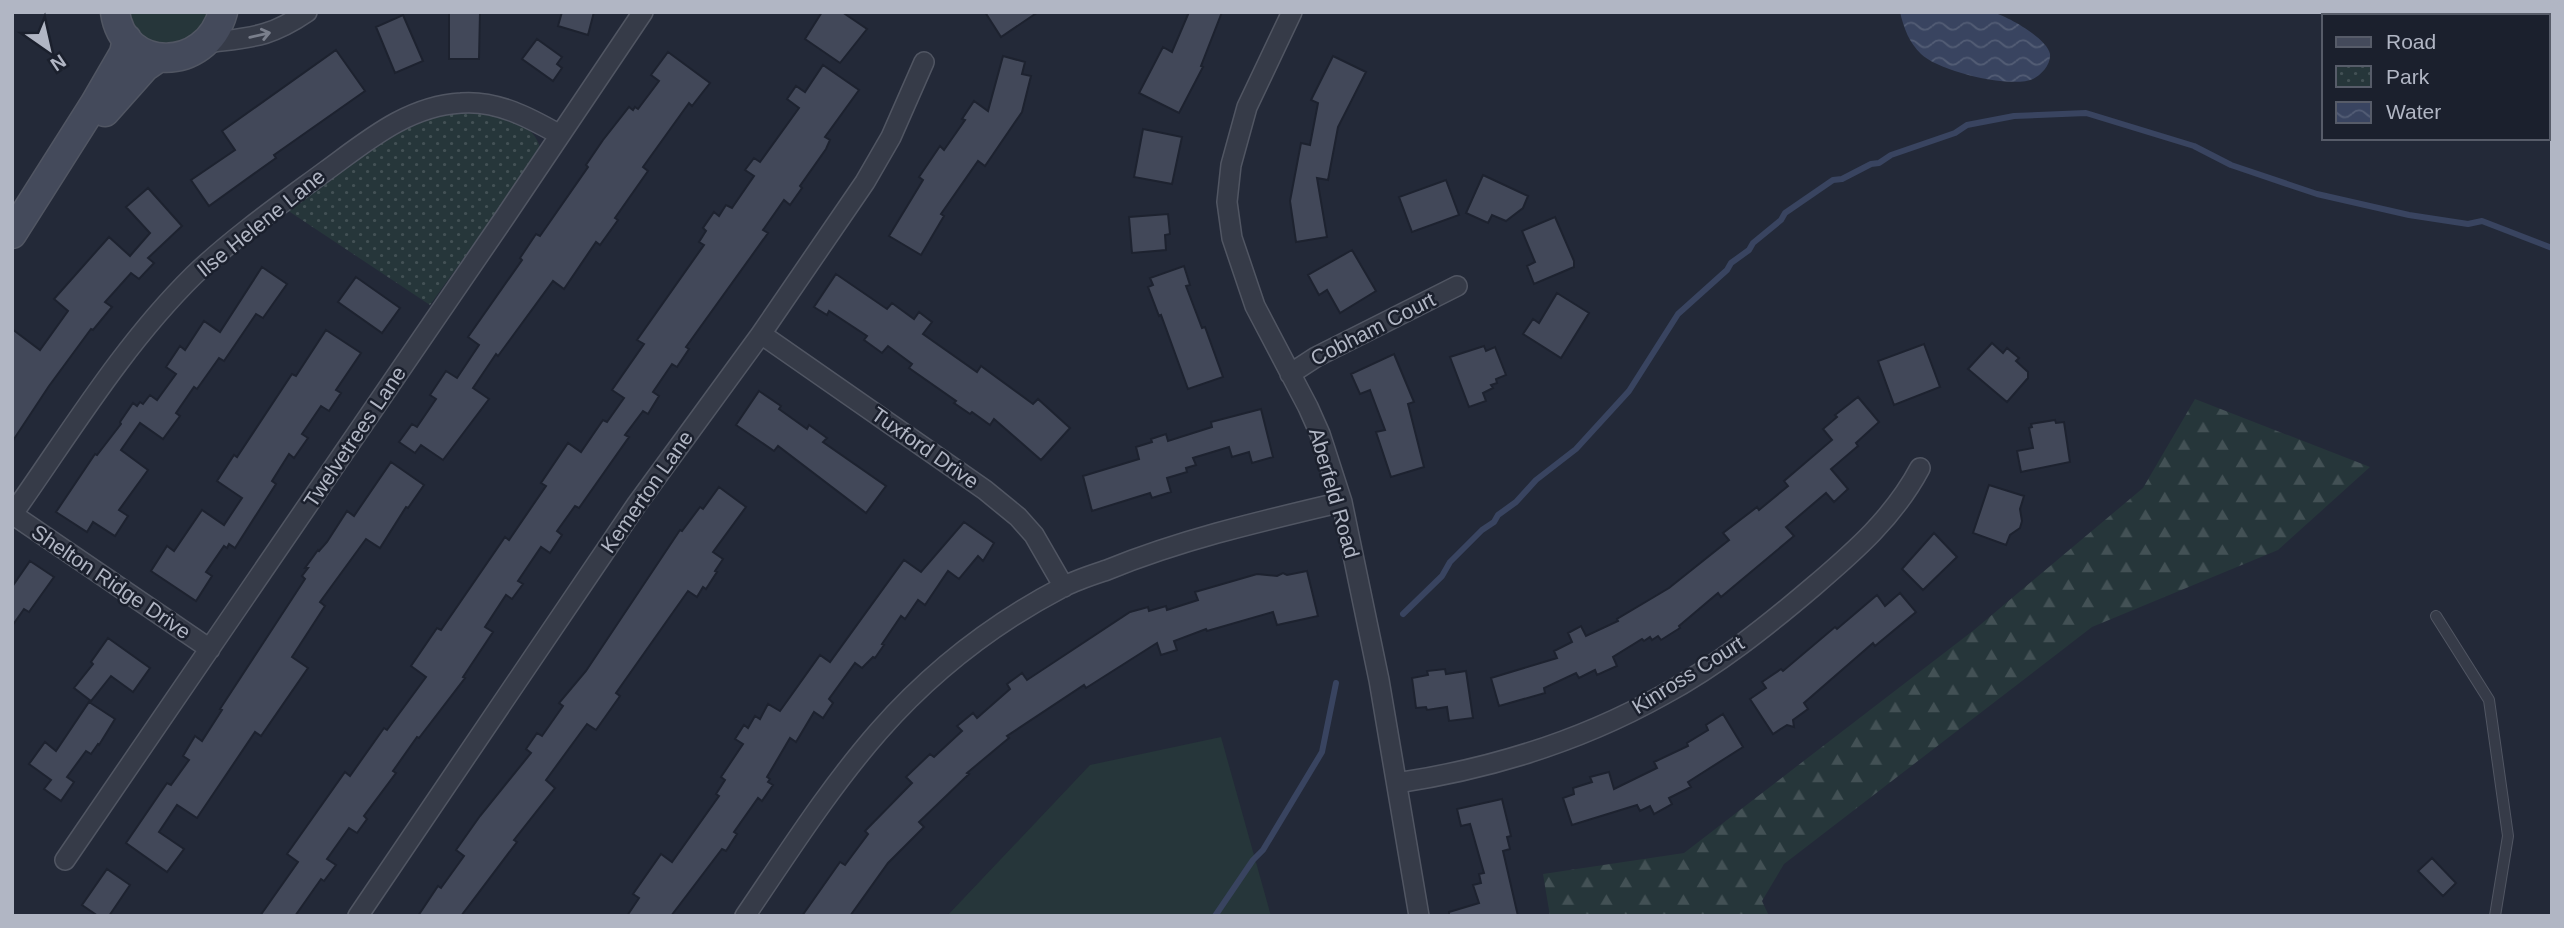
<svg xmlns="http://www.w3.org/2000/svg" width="2564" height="928" font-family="Helvetica,sans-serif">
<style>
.grass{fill:#26363a}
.forest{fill:url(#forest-firs)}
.park{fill:url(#park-dots)}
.water{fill:url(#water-waves)}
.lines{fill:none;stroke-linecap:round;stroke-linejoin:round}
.stream{stroke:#394460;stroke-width:6}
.building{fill:#424859;stroke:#1d222f;stroke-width:2}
.lane-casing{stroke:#515663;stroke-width:12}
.street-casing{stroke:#515663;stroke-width:22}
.secondary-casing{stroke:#515663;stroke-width:31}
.lane{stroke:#363b48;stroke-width:10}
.street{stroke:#363b48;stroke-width:19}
.secondary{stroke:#444a5b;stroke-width:28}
.oneway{stroke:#7a7f8c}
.labels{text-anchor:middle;stroke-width:5;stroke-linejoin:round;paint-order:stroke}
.street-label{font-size:21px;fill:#b1b6c4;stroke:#1b202d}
</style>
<defs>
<pattern id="forest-firs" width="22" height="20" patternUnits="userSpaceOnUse" patternTransform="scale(1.75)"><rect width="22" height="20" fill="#26363a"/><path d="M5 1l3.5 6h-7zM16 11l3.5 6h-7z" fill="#435155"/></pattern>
<pattern id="park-dots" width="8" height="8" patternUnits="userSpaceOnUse" patternTransform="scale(1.75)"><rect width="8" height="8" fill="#26363a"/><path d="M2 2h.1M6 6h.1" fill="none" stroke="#435155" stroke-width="1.8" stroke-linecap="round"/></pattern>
<pattern id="water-waves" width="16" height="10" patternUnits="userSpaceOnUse" patternTransform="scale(1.75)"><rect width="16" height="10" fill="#394460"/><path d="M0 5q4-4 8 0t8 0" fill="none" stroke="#535d75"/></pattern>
</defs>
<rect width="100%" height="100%" fill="#232938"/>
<path class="grass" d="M115 12H223L218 30 158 58Z
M1221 737 1271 916H947L1090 765Z"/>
<path class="forest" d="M2195 399 2370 467 2278 550 2092 627 1784 864 1762 901 1769 916H1550L1543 874 1684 853 1974 630 2143 488Z"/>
<path class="park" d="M455 109C485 112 529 114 540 147L535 159 430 305 287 210C340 172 391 125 455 109Z"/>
<path class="water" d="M1900 12C1921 12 1943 12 1964 12 1972 12 1983 11 1991 12 2006 15 2047 38 2050 54 2051 65 2041 75 2033 79 2011 89 1938 71 1921 54 1909 42 1904 29 1900 12Z"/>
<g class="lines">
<path class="stream" d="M1403 614 1442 576 1450 562 1482 530 1494 522 1498 515 1516 502 1536 480 1576 449 1629 391 1678 314 1727 270 1731 263 1749 250 1753 243 1781 220 1785 213 1833 180 1842 179 1871 164 1879 163 1891 155 1955 133 1967 125 2014 116 2086 113 2194 146 2231 165 2317 194 2409 215 2468 224 2482 221 2552 248
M1215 916 1253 860 1263 850 1322 752 1336 683"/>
</g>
<path class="building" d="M449 12H480L479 59H449Z
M562 12H594L588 35 558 26Z
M822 12H842L867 29 840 63 805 39Z
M985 12H1038L1001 37Z
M1189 12H1222L1201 66 1203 67 1179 113 1139 93 1163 47 1172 52Z
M403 15 423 61 395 73 376 27Z
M537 39 562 57 557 64 562 68 553 81 522 59Z
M336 50 365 91 274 155 276 158 209 206 191 180 235 150 222 131Z
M668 52 710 83 692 106 689 103 643 167 648 171 615 218 618 220 600 245 596 242 564 289 553 281 498 356 496 354 473 388 489 399 443 460 421 445 415 453 399 442 412 424 417 427 436 399 430 395 446 371 457 378 479 345 468 337 522 260 520 258 536 234 540 236 588 167 586 165 603 140 629 107 633 110 635 107 638 109 659 81 651 75Z
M1003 56 1025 62 1022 74 1031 76 1022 112 985 166 978 161 941 214 944 216 921 255 889 236 923 180 919 177 940 146 944 150 965 120 962 119 974 101 988 111Z
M1333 56 1366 72 1338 127 1328 180 1317 178 1327 237 1296 242 1290 201 1301 143 1310 145 1318 103 1311 100Z
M823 65 859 90 825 137 830 140 826 149 800 186 802 188 790 205 784 200 763 230 768 233 686 347 689 349 677 367 672 364 653 392 659 396 648 414 643 411 625 435 629 437 579 508 575 506 557 531 562 535 550 553 541 547 518 581 523 584 512 599 506 595 485 627 493 632 463 677 465 678 419 738 417 737 393 771 396 773 364 816 367 819 357 833 349 828 327 859 336 865 324 881 321 879 295 916H260L298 862 287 854 345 772 350 776 384 728 387 730 426 677 411 666 437 628 441 630 505 537 509 540 546 486 541 483 568 443 581 452 603 420 607 422 624 398 612 390 644 344 637 340 704 245 699 242 706 231 703 228 714 212 719 216 726 205 732 208 754 176 745 170 754 158 760 162 799 108 787 99 796 86 805 92Z
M1143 129 1182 137 1172 184 1134 177Z
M1483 175 1528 196 1523 208 1506 221 1492 215 1488 223 1466 213Z
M1446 180 1459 215 1412 232 1399 197Z
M148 188 182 226 148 258 154 263 139 279 131 273 105 302 112 307 93 330 91 329 49 386 12 442V329L40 350 68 311 54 299 109 237 130 256 150 233 126 207Z
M1168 214 1170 234 1165 235 1166 250 1132 253 1129 217Z
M1555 217 1574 261V267L1534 284 1527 266 1535 262 1522 231Z
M1352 250 1376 291 1340 313 1327 290 1319 295 1308 275Z
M1184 266 1190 285 1186 286 1202 328 1205 327 1223 377 1188 389 1161 315 1159 316 1148 287 1153 285 1150 278Z
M262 267 287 284 263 318 256 314 224 361 219 358 197 389 194 387 176 413 180 416 163 439 140 423 121 450 148 470 119 510 128 516 115 536 93 522 87 532 56 512 95 454 97 455 121 424 120 422 133 403 137 406 140 402 143 404 150 395 157 400 176 374 166 367 180 346 185 350 204 321 220 332Z
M836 274 887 309 892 303 914 319 919 312 932 322 923 334 977 372 981 366 1033 404 1038 399 1070 428 1041 460 994 419 990 425 972 412 970 414 954 403 956 401 909 368 912 364 888 346 882 353 864 340 867 336 829 311 827 315 814 307Z
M356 277 400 308 382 333 338 302Z
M1557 293 1589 313 1561 358 1523 334 1533 319 1539 323Z
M326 330 361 353 336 390 341 393 329 411 321 406 302 434 308 438 294 458 289 454 272 481 276 484 235 548 229 544 227 548 224 546 206 572 212 576 196 601 151 571 167 546 174 551 202 510 224 525 242 498 217 481 234 455 237 457 292 374 296 376Z
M1992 343 2003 353 2007 348 2019 358 2016 361 2028 372V378L2007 402 1968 369Z
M1924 344 1940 387 1894 405 1878 361Z
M1484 346 1486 351 1495 347 1506 375 1496 379 1497 383 1491 385 1493 388 1483 393 1486 401 1469 407 1450 357Z
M1394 354 1414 402 1408 404 1424 467 1391 477 1376 432 1385 430 1370 390 1360 394 1351 374Z
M759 391 781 406 779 409 807 429 809 425 827 438 823 442 886 486 866 513 778 446 774 451 736 425Z
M1858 397 1879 422 1856 443 1858 446 1831 469 1848 489 1834 502 1826 493 1786 527 1794 536 1721 597 1718 593 1679 626 1680 628 1661 640 1658 636 1652 640 1650 637 1644 641 1642 639 1613 657 1617 666 1597 675 1595 670 1579 678 1576 673 1544 688 1545 693 1499 706 1491 678 1557 658 1554 651 1572 642 1568 633 1581 626 1586 636 1618 621 1617 619 1669 588 1729 540 1723 533 1757 507 1759 510 1788 486 1784 481 1832 440 1823 429 1837 417 1835 415Z
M1261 409 1273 457 1252 463 1249 452 1232 457 1229 447 1193 458 1196 465 1186 468 1187 472 1167 478 1171 492 1152 498 1150 493 1092 511 1083 476 1139 459 1136 447 1152 442 1151 439 1166 434 1168 441 1212 427 1211 422Z
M2055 420 2056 423 2064 422 2070 462 2021 472 2017 451 2033 448 2029 428 2032 427 2031 424Z
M391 462 424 485 408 508 406 507 380 548 366 539 320 602 325 606 292 657 308 668 261 736 255 732 197 818 177 805 159 832 184 849 167 872 126 843 167 783 171 785 189 760 183 756 195 736 202 741 222 710 220 709 305 579 302 576 308 568H305L318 550 319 551 327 542 347 511 354 516Z
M1989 485 2024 496 2020 509 2022 521 2020 528 2010 535 2006 545 1973 533Z
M719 487 746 507 713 552 723 559 715 571 717 572 706 589 703 587 697 597 688 591 616 693 620 696 596 730 587 724 546 780 555 788 514 840 517 842 461 916H418L438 886 441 888 464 856 456 850 480 816 531 753 526 749 537 733 542 736 563 706 559 703 586 671 680 530 682 531 700 507 703 509Z
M964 522 994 543 983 561 978 556 959 579 948 571 925 605 918 600 905 619 901 616 882 644 884 645 875 658 873 657 862 668 855 663 829 699 833 703 823 718 814 712 796 742 790 738 767 777 770 779 768 782 773 785 762 801 758 798 734 832 737 834 726 851 722 849 671 916H627L639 898 633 894 661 854 672 862 719 796 716 794 725 780 721 777 743 744 735 739 744 725 748 728 755 716 760 719 768 704 780 711 820 655 830 662 904 560 921 572Z
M1934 533 1957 557 1923 590 1902 569Z
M30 561 54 577 29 612 24 609 12 626V587Z
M1307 571 1318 616 1277 625 1273 612 1207 631 1206 629 1174 641 1177 650 1161 655 1157 643 1086 688 1084 685 1007 736 1009 738 967 773 969 774 919 822 924 827 888 863 850 916H802L840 862 845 865 868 834 865 831 912 783 906 777 930 754 934 757 962 731 957 726 973 713 977 718 1010 689 1007 684 1022 673 1027 680 1130 612 1148 607 1149 611 1166 606 1167 610 1198 600 1195 592 1257 574 1277 576 1283 573 1287 575Z
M1900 593 1916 612 1875 646 1873 643 1804 703 1808 709 1793 720 1794 727 1787 725 1773 734 1750 699 1766 688 1762 682 1781 669 1783 671 1835 627 1837 629 1877 595 1885 606Z
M108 638 150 668 133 692 111 676 91 701 74 688 93 664 91 662Z
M1445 669 1446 674 1466 671 1473 718 1449 721 1447 707 1427 710 1426 707 1416 708 1412 678 1428 675 1427 671Z
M89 702 115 719 99 745 98 744 91 754 86 751 67 777 74 782 61 801 44 789 51 780 29 764 45 742 56 751Z
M1723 714 1743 747 1688 782 1691 787 1669 798 1672 804 1654 814 1650 806 1640 811 1637 805 1572 825 1563 798 1574 794 1573 788 1592 782 1590 777 1609 772 1614 789 1657 768 1654 762 1688 746 1687 743 1708 730 1706 725Z
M1502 799 1511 836 1507 837 1510 849 1503 851 1518 916H1449V912L1479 903 1473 885 1481 883 1479 874 1484 873 1470 824 1461 826 1457 809Z
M2432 858 2456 883 2443 896 2418 871Z
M107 869 130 885 109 916H98L82 905Z"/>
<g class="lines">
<defs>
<path id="lane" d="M2436 616 2489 700 2508 836 2495 916"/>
<path id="street" d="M1292 12 1247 107 1231 165 1227 202 1232 238 1255 306 1308 407 1320 434 1342 502 1379 680 1419 916
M207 43C251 37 269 38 307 12
M761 334 985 490 1018 517 1034 535 1064 587
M1290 374 1316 357 1457 286
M12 514 210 649
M12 515C70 433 122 346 194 275 235 236 281 204 327 170 368 140 408 106 461 103 497 100 530 118 560 135
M1397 783C1490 769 1581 741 1663 695 1717 666 1767 626 1814 586 1855 551 1894 517 1920 468
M65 860 505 217 643 12
M358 916 637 504 761 334 865 182 891 137 924 62
M745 916C788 853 829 788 879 731 930 673 994 623 1063 587 1076 580 1092 575 1107 570 1183 539 1262 521 1342 502"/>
<path id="secondary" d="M115 12C123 72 206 74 223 12
M105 112 145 67 158 58
M12 234 95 103 124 53 127 39"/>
</defs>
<use href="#lane" class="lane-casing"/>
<use href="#street" class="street-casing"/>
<use href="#secondary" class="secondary-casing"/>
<use href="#lane" class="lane"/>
<use href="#street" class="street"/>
<use href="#secondary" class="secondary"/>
</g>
<defs><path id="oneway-shaft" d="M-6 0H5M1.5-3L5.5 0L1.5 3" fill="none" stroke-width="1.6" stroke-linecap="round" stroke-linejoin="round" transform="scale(1.75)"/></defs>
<use class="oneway" href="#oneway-shaft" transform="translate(260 35) rotate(-13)"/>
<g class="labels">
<g class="street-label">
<text transform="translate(261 223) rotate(-39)" y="7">Ilse Helene Lane</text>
<text transform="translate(1373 329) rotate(-27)" y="7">Cobham Court</text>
<text transform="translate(355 437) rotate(-56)" y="7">Twelvetrees Lane</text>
<text transform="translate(925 448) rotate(35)" y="7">Tuxford Drive</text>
<text transform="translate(647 492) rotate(-55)" y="7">Kemerton Lane</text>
<text transform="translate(1334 493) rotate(74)" y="7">Aberfeld Road</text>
<text transform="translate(111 582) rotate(34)" y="7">Shelton Ridge Drive</text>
<text transform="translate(1688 675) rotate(-32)" y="7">Kinross Court</text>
</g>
</g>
<rect width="2564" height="928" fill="none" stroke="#b1b6c4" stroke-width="28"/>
<rect x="2322" y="14" width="228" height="126" fill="#1b202d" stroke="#575c69" stroke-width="2"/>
<rect x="2336" y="37" width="35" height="10" fill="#444a5b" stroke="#575c69" stroke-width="2"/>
<text x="2386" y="49" font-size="21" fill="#b1b6c4">Road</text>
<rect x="2336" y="66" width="35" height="21" fill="url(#park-dots)" stroke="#575c69" stroke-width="2"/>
<text x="2386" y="84" font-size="21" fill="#b1b6c4">Park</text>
<rect x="2336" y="102" width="35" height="21" fill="url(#water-waves)" stroke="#575c69" stroke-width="2"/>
<text x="2386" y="119" font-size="21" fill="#b1b6c4">Water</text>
<g transform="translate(49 49) rotate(146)" stroke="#1b202d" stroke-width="5" paint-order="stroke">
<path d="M0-5L12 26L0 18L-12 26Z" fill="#b1b6c4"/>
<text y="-10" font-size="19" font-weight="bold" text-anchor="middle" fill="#b1b6c4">N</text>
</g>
</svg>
